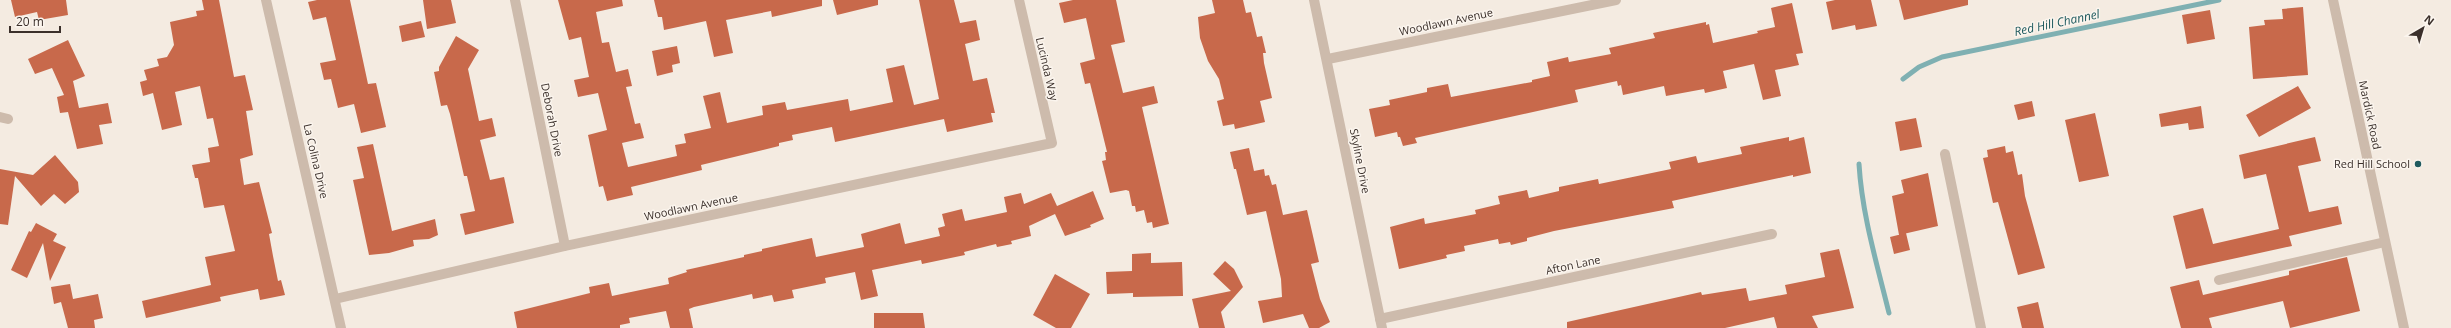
<svg xmlns="http://www.w3.org/2000/svg" width="2451" height="328" font-family="'Open Sans',sans-serif">
<style>
.lines{fill:none;stroke-linecap:round;stroke-linejoin:round}
.stream{stroke:#7fb0b2;stroke-width:5}
.building{fill:#c8694b}
.service{stroke:#cdbbac;stroke-width:10}
.minor{stroke:#cdbbac;stroke-width:10}
.tertiary{stroke:#cdbbac;stroke-width:10}
.poi-dot{fill:#1f5a5e;stroke:#fbf5ee;stroke-width:1.5}
.labels{text-anchor:middle;stroke-width:3;stroke-linejoin:round;paint-order:stroke}
.street-label{font-size:11px;fill:#3b302b;stroke:#fbf5ee}
.poi-label{font-size:11px;fill:#3b302b;stroke:#fbf5ee;text-anchor:end}
.water-label{font-size:12px;font-style:italic;fill:#1f5a5e;stroke:#fbf5ee}
</style>
<rect width="100%" height="100%" fill="#f4ebe1"/>
<g class="lines">
<path class="stream" d="M1903 79 1919 67 1942 57 2219 0
M1859 164C1862 215 1877 264 1889 313"/>
</g>
<path class="building" d="M11 0H66L68 15 39 20 37 12 15 17Z
M202 0H219L234 77 245 75 253 110 246 111 253 155 240 159 244 185 259 182 272 233 269 234 273 256 278 281 281 280 285 295 260 300 258 289 220 297 221 301 146 318 142 301 211 285 205 257 235 251 224 205 204 208 198 178H195L192 165 210 162 208 148 219 146 213 118 207 119 200 86 175 92 182 125 162 130 153 93 143 96 140 82 147 80 144 70 159 66 157 59 167 57 174 45 170 22 197 16 196 11 204 10Z
M317 0H350L368 84 376 83 386 127 361 133 354 104 338 108 331 79 324 80 320 63 336 60 326 17 313 20 308 2Z
M423 0H451L456 23 427 29Z
M558 0H622L623 6 596 12 602 43 609 42 616 72 628 69 632 86 626 87 635 124 640 123 644 138 622 143 628 167 677 156 675 145 686 143 684 134 711 128 703 96 720 92 727 123 763 115 762 106 785 102 787 110 848 99 850 111 893 102 886 69 904 65 914 105 939 99 919 0H954L960 23 976 20 980 40 965 44 973 81 987 78 995 113H991L993 122 947 132 944 119 835 142 832 127 792 135 793 140 779 143V146L701 165 702 170 631 187 633 195 607 201 603 186 599 187 588 135 607 130 598 93 578 97 574 80 589 77 581 37 569 40Z
M654 0H822V6L772 17 771 11 726 20 733 53 714 57 706 21 664 30 662 17H658Z
M833 0H878V5L837 15Z
M1073 0H1116L1125 42 1111 45 1123 93 1154 86 1158 103 1142 107 1169 224 1153 228 1152 222 1147 223 1144 210 1136 212 1135 206H1132L1129 191 1126 190 1110 193 1102 161 1106 160 1105 152H1107L1090 83 1085 84 1080 63 1095 59 1086 18 1064 23 1059 3Z
M1212 0H1243L1246 13 1251 12 1257 37 1262 36 1266 53H1263L1264 63 1272 98 1260 101 1265 122 1235 129 1234 124 1223 126 1217 101 1224 99 1219 79 1208 61 1200 38 1198 17 1215 13Z
M1835 0H1871L1877 26 1856 30 1855 25 1832 30 1826 2Z
M1899 0H1968V5L1904 20Z
M1792 3 1803 53 1796 54 1799 65 1775 70 1781 96 1763 100 1754 64 1723 71 1727 88 1705 93 1704 89 1666 96 1664 86 1623 95 1621 85 1618 86 1617 81 1575 90 1578 102 1415 138 1417 143 1403 146 1400 137H1398L1397 132 1375 137 1369 109 1390 105 1389 100 1427 92V88L1448 84 1451 97 1532 82V80L1550 76 1547 62 1568 57 1569 62 1611 54 1609 48 1655 38 1653 33 1706 22V25L1709 24 1713 43 1758 33 1757 31 1775 27 1771 8Z
M2303 7 2308 75 2253 79 2249 27 2265 25 2264 20 2283 19 2282 9Z
M2210 10 2215 39 2187 44 2182 15Z
M421 21 425 37 402 42 399 26Z
M456 36 479 50 468 69 479 121 492 118 496 136 480 140 490 180 504 177 514 223 465 235 460 214 475 211 467 176H464L450 114 447 105 441 106 434 72 439 71V67Z
M68 40 85 76 73 81 79 108 108 103 112 123 99 125 103 144 77 149 68 112 60 113 57 97 64 95 52 68 35 74 28 59Z
M677 46 680 63 672 65 673 72 657 76 652 51Z
M2298 86 2311 108 2259 137 2246 115Z
M2032 101 2035 116 2018 120 2014 105Z
M2201 106 2204 128 2189 130 2188 123 2161 127 2159 114Z
M2095 113 2109 176 2079 182 2065 120Z
M1916 118 1922 147 1900 151 1895 122Z
M1789 137V141L1804 137 1811 173 1793 177V175L1672 201 1674 208 1554 231 1527 238V241L1511 245 1510 242 1499 244 1498 239 1464 246 1465 251 1446 255 1447 258 1399 269 1390 227 1424 218 1425 224 1476 214 1475 210 1500 204 1498 196 1527 190 1529 198 1559 191V187L1598 179 1599 184 1671 169 1669 162 1696 156 1698 163 1742 154 1740 147Z
M2315 137 2321 161 2298 166 2309 212 2338 206 2342 224 2289 236 2292 246 2186 269 2173 216 2203 208 2213 244 2279 229 2266 174 2244 179 2239 155Z
M373 144 392 231 435 219 438 235 429 239 413 240 414 246 389 253 369 255 353 180 364 178 357 147Z
M2005 146 2006 153 2013 151 2018 175 2022 174 2025 196 2045 268 2018 275 1998 202 1993 203 1983 158 1988 157 1987 150Z
M1249 148 1254 171 1264 169 1265 176 1269 175 1272 185 1276 184 1283 215 1307 210 1319 262 1311 264 1320 299 1330 322 1319 328H1309L1303 314 1263 323 1258 301 1282 297 1281 279 1266 211 1247 215 1236 169H1234L1230 152Z
M55 155 78 182 79 192 65 204 54 194 41 206 15 176 8 225 0 224V169L33 175Z
M1928 173 1938 226 1899 235 1892 196 1904 193 1901 180Z
M1093 191 1104 219 1090 225 1091 227 1065 236 1055 214 1029 226 1031 236 1011 241 1012 244 997 247 996 244 964 252 965 255 922 264 921 260 872 270 878 296 861 300 855 272 825 278 826 283 792 290 794 298 774 302 772 295 753 299 752 294 694 307 689 309 693 328H670L666 311 629 318 630 323 620 325V328H517L514 312 590 293 589 287 609 283 612 296 669 284 668 278 687 272 686 270 744 257V255L762 251V249L812 238 816 257 864 247 861 234 900 223 905 244 940 236 938 228 945 226 942 214 962 209 965 221 1007 212 1004 197 1021 193 1024 204 1051 193 1057 206Z
M36 223 57 234 53 241 66 247 50 281 43 243 27 278 11 270 29 231 31 232Z
M1906 233 1910 250 1894 254 1890 237Z
M1839 249 1854 308 1812 316 1818 328H1777L1774 317 1725 328H1567V322L1701 292 1702 295 1746 288 1749 301 1787 294 1785 285 1825 277 1820 253Z
M1151 253V263L1182 262 1183 296 1133 297V293L1107 294 1106 272 1132 271V254Z
M2347 257 2360 311 2290 328 2283 301 2209 318 2212 328H2181L2170 287 2199 280 2203 295 2289 275V271Z
M1225 261 1234 269 1243 287 1221 312 1225 328H1199L1192 299 1231 291 1213 274Z
M1055 274 1090 294 1071 328H1056L1033 315Z
M70 284 73 299 98 294 103 318 94 320 95 328H68L61 302 54 304 51 287Z
M2038 302 2044 328H2022L2017 307Z
M874 313H923L925 328H874Z"/>
<g class="lines">
<path class="service" d="M1945 154 1981 328
M2219 280 2385 242"/>
<path class="minor" d="M515 0 565 246
M2333 0 2404 328
M1328 59 1616 0
M0 117 8 119
M335 299 565 246 1052 143 1019 0
M1380 319 1772 234"/>
<path class="tertiary" d="M266 0 341 328
M1314 0 1382 328"/>
</g>
<circle class="poi-dot" cx="2418" cy="164" r="4"/>
<g class="labels">
<g class="street-label">
<text transform="translate(1446 22) rotate(-12)" y="4">Woodlawn Avenue</text>
<text transform="translate(1047 69) rotate(77)" y="4">Lucinda Way</text>
<text transform="translate(2370 115) rotate(78)" y="4">Mardick Road</text>
<text transform="translate(552 120) rotate(79)" y="4">Deborah Drive</text>
<text transform="translate(316 161) rotate(77)" y="4">La Colina Drive</text>
<text transform="translate(1360 161) rotate(79)" y="4">Skyline Drive</text>
<text transform="translate(691 207) rotate(-12)" y="4">Woodlawn Avenue</text>
<text transform="translate(1573 265) rotate(-12)" y="4">Afton Lane</text>
</g>
<g class="poi-label">
<text x="2410" y="168">Red Hill School</text>
</g>
<g class="water-label">
<text transform="translate(2057 23) rotate(-12)" y="4">Red Hill Channel</text>
</g>
</g>
<g transform="translate(2423 28) rotate(38)" stroke="#fbf5ee" stroke-width="3" paint-order="stroke">
<path d="M0-3L7 15L0 10L-7 15Z" fill="#3b302b"/>
<text y="-6" font-size="11" font-weight="bold" text-anchor="middle" fill="#3b302b">N</text>
</g>
<path d="M10 26v6h50v-6" fill="none" stroke="#3b302b" stroke-width="2"/>
<text x="16" y="26" font-size="12" fill="#3b302b" stroke="#fbf5ee" stroke-width="3" paint-order="stroke">20 m</text>
</svg>
